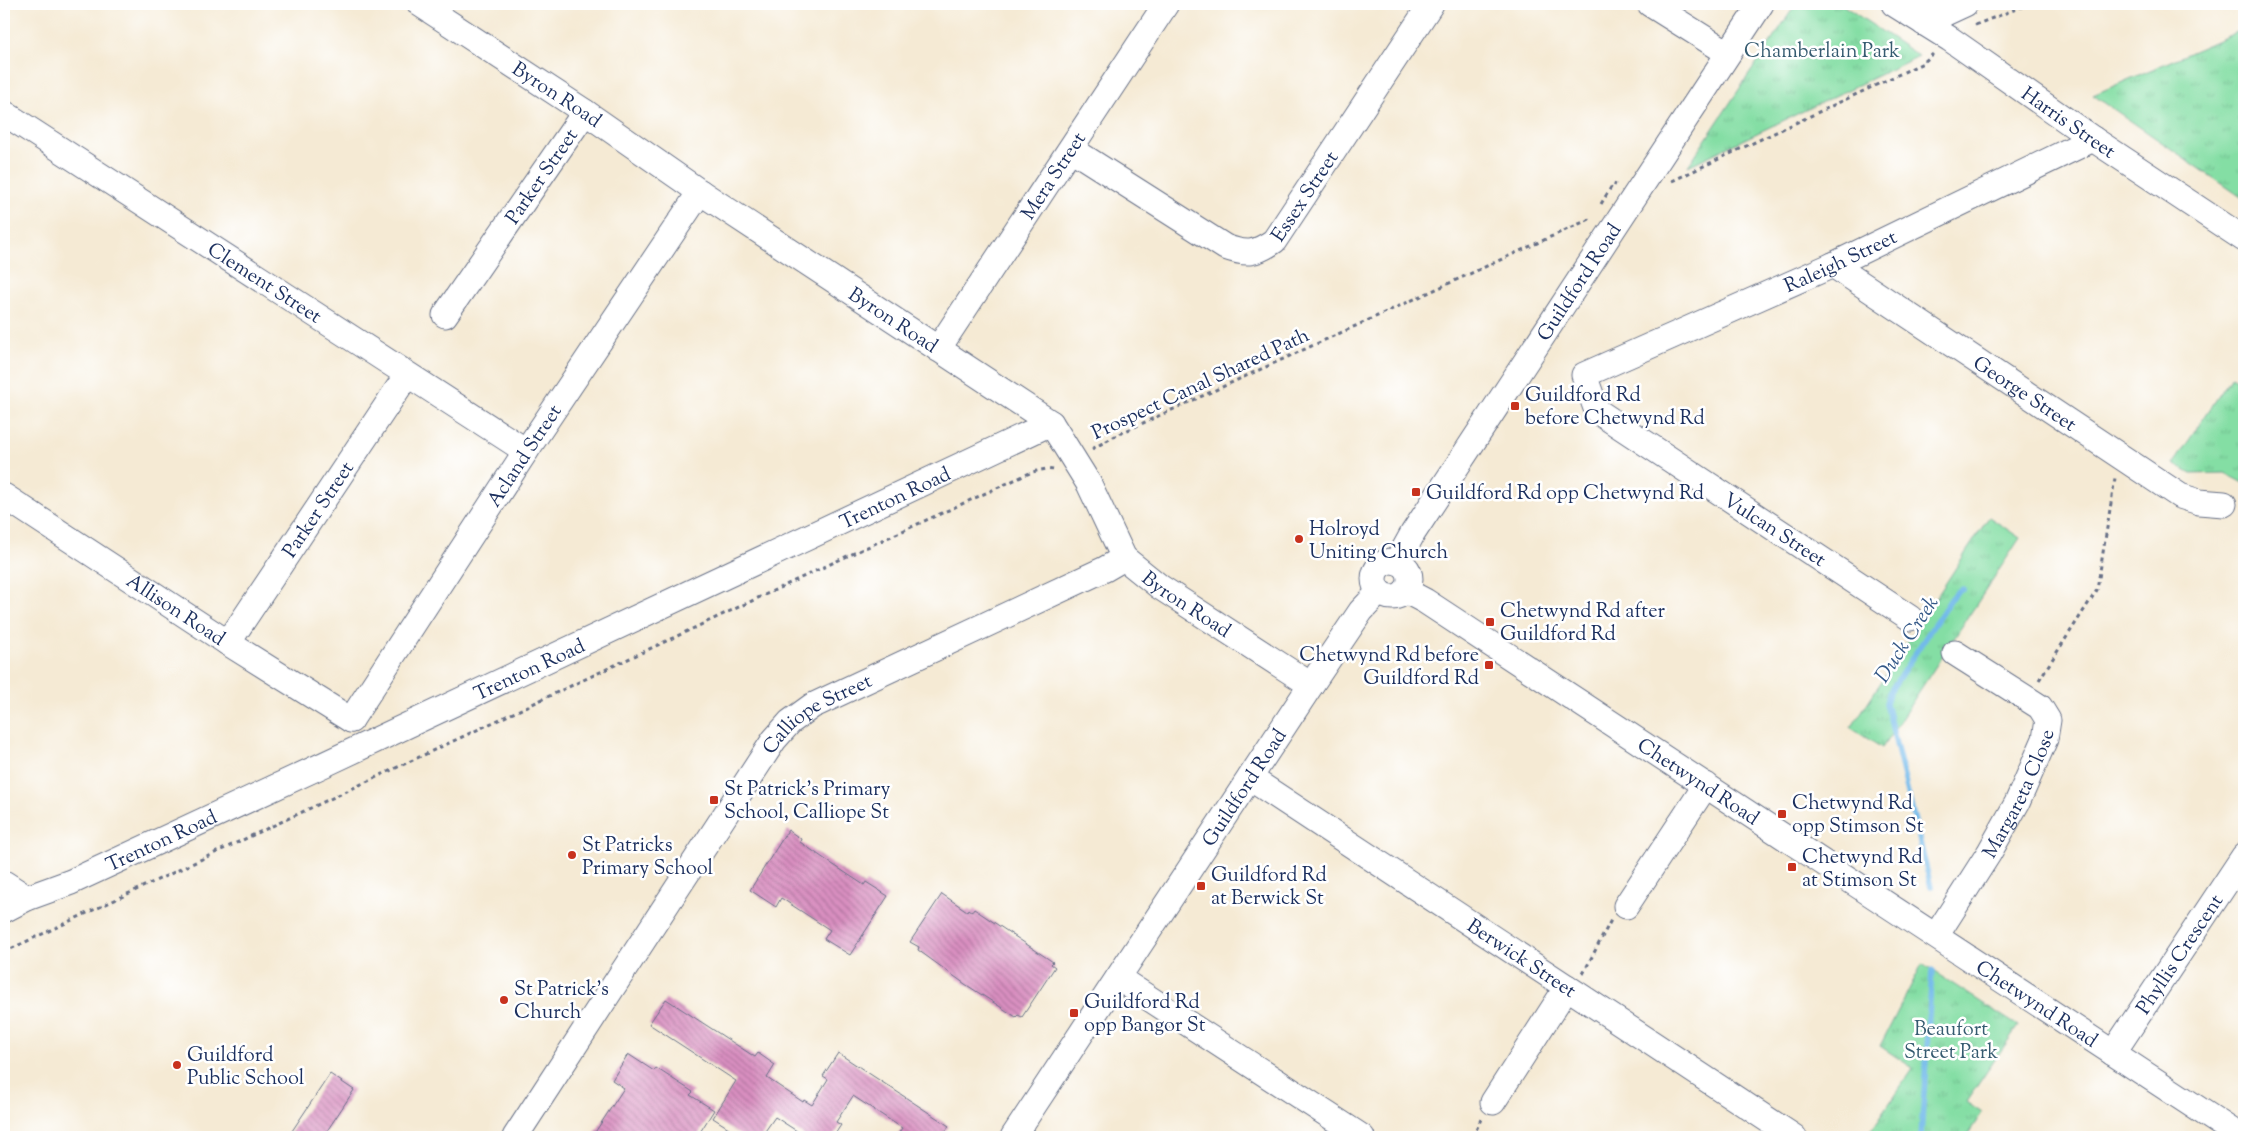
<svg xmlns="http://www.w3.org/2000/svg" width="2248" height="1141" font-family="'Sorts Mill Goudy',serif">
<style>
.park{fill:url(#park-tufts);stroke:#508681}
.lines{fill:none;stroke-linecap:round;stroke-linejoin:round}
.stream{stroke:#72baea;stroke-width:5.5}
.building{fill:url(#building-back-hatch)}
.minor-casing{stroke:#677087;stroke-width:27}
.path{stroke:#677087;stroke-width:3;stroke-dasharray:4 4;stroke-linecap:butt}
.minor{stroke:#fff;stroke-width:25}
.poi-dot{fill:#c8321e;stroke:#fff;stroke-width:2}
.labels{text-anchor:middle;stroke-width:5;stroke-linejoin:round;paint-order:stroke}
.park-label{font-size:20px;fill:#355b70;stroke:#fff}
.street-label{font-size:20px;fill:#1b2f5e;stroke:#fff}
.poi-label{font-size:20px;fill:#1b2f5e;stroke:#fff;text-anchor:start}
.water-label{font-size:21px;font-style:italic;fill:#355988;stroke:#fff}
</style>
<defs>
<pattern id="park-tufts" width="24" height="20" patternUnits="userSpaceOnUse" patternTransform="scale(1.25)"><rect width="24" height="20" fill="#84dea4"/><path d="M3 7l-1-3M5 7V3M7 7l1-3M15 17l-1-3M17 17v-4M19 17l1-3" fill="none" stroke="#71bf90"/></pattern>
<pattern id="building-back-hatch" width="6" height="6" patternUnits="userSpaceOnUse" patternTransform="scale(1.25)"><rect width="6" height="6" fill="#d98fc0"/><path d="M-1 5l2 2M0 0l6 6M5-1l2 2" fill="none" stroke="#af759f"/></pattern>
</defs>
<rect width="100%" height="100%" fill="#fff"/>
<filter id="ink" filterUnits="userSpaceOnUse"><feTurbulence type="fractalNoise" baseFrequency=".02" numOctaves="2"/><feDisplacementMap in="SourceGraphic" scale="10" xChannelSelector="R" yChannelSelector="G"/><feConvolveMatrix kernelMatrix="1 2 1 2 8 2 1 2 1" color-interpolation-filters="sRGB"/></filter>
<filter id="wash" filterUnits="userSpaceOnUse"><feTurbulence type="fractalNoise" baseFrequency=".0096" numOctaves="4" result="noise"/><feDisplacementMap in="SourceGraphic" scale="20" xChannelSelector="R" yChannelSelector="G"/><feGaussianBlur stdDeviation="1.12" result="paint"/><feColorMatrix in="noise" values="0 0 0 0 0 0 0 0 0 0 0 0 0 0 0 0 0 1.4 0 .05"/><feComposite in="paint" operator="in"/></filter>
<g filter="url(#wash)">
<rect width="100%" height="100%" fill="#f5ead4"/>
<path class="park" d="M1796 4H1841L1919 56 1688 166Z
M2244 29V199L2093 95Z
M2232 376 2244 384V483L2225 473 2191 474 2173 464Z
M1989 517 2020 538 1882 748 1851 728Z
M1922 964 2018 1026 1966 1102 1982 1113 1966 1137H1867L1913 1068 1880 1046Z"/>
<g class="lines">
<path class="stream" d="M1931 887 1886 703 1889 693 1951 599 1957 592 1963 589
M1921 1137 1932 971"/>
</g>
<g id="blocks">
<path class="building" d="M788 830 801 839 800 842 829 862 864 885 866 882 888 896 850 955 824 939 830 930 781 898 776 907 750 890Z
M942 894 967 911 968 909 972 912 974 909 1053 962 1051 964 1055 967 1022 1017 1018 1015 1016 1017 965 984 918 950 919 947 910 942Z
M666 999 755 1057 758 1053 775 1065 767 1078 803 1102 804 1100 812 1105 828 1079 823 1076 838 1053 949 1126 942 1137H896L902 1128 853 1096 836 1122 841 1125 833 1137H806L775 1117 761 1137H743L713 1118 736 1081 649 1024Z
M628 1054 654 1071 656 1068 693 1092 690 1095 714 1110 697 1137H592L624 1088 612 1080Z
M330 1074 354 1090 323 1137H288Z"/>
</g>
</g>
<g filter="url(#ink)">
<use href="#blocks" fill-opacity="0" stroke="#677087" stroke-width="1"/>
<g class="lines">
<defs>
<g id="minor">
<path id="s1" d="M420 4 585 112 700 192 1051 423 1089 484 1124 558 1160 587 1311 685"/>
<path d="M1650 4 1728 53"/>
<path id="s2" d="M1894 4 1950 39 2093 139 2244 239"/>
<path d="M1924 23 1965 4"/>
<path id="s3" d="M4 113 526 451"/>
<path id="s4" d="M1071 149 1225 247C1247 255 1255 254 1274 241L1431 4"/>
<path id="s5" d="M1833 265 2180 496 2199 502 2224 504"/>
<path id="s6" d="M445 315 585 112"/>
<path id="s7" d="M938 349 1166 4"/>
<path id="s8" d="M4 496 228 643 351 720"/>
<circle cx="1392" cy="579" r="18"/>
<path id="s9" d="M1397 562 1413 533 1761 4"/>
<path id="s10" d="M1406 591 1425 601 2241 1137"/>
<path id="s11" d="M1910 618 1597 411 1584 375 1833 265 2093 139"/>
<path id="s12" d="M228 643 407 375"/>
<path id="s13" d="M351 720 526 451 700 192"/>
<path id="s14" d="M1250 778 1794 1137"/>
<path d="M4 883 27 898"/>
<path d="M1626 906 1706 785"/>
<path id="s15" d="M4 910 27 898 71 882C398 730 725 579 1051 423"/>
<path id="s16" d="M1936 936 1989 853 2017 803 2045 739 2048 720 2040 707 1955 653"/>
<path d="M1118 978 1362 1137"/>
<path id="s17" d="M2113 1053 2244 856"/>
<path d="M1493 1102 1567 987"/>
<path id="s18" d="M515 1137 774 740 790 722 812 706 1105 569 1124 558"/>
<path id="s19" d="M1013 1137 1311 685 1361 611 1379 592"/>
</g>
</defs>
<use href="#minor" class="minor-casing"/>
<path class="path" d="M1975 25 2029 4
M1672 181 1923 63 1933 54
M1601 204 1613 184 1616 185
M1092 449 1119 434 1592 218
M2039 680 2097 590 2115 478
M4 952 841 559 1032 472 1046 469 1054 470
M1583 974 1611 920
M1473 1137 1481 1119"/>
<use href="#minor" class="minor"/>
</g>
</g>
<g class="poi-dot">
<rect x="1510" y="401" width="10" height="10" rx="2.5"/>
<rect x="1411" y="487" width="10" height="10" rx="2.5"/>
<circle cx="1299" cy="539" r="5"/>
<rect x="1485" y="617" width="10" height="10" rx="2.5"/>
<rect x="1484" y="660" width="10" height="10" rx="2.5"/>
<rect x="709" y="795" width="10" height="10" rx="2.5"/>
<rect x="1777" y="809" width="10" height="10" rx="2.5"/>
<circle cx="572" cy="855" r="5"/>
<rect x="1787" y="862" width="10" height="10" rx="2.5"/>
<rect x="1196" y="881" width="10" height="10" rx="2.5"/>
<circle cx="504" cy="1000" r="5"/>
<rect x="1069" y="1008" width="10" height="10" rx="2.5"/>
<circle cx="177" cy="1065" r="5"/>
</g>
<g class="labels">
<g class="park-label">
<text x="1822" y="57">Chamberlain Park</text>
<text x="1951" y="1035">Beaufort<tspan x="1951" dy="23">Street Park</tspan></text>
</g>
<g class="street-label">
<text dy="7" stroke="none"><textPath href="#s1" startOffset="164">Byron Road</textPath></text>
<text dy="7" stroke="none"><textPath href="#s2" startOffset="211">Harris Street</textPath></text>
<text dy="7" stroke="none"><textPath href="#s6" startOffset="169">Parker Street</textPath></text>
<text dy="7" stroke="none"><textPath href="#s7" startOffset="208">Mera Street</textPath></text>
<text dy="7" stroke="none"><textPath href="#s4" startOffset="289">Essex Street</textPath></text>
<text dy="7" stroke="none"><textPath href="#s11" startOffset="694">Raleigh Street</textPath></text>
<text dy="7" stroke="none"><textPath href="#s3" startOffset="311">Clement Street</textPath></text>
<text dy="7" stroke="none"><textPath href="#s9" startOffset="334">Guildford Road</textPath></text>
<text dy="7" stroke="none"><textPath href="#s1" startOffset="569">Byron Road</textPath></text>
<text transform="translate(1200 383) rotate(-25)" y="7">Prospect Canal Shared Path</text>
<text dy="7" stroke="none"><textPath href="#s5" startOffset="231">George Street</textPath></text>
<text dy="7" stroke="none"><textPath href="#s13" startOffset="316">Acland Street</textPath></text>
<text dy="7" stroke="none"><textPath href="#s15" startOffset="982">Trenton Road</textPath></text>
<text dy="7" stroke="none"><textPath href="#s12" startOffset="161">Parker Street</textPath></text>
<text transform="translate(1775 529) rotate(33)" y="7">Vulcan Street</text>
<text dy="7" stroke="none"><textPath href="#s1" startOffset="989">Byron Road</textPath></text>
<text dy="7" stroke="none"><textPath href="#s8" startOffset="206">Allison Road</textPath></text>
<text dy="7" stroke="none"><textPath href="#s15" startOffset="578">Trenton Road</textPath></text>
<text dy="7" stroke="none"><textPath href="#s18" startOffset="525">Calliope Street</textPath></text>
<text dy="7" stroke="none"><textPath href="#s10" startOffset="349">Chetwynd Road</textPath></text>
<text dy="7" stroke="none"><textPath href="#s19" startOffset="419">Guildford Road</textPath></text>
<text dy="7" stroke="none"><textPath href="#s16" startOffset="165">Margareta Close</textPath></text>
<text dy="7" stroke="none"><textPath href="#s15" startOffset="172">Trenton Road</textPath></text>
<text dy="7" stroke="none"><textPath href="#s17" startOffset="119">Phyllis Crescent</textPath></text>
<text dy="7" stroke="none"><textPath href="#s14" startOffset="326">Berwick Street</textPath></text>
<text dy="7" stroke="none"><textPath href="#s10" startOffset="754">Chetwynd Road</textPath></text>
</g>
<g class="poi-label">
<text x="1525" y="401">Guildford Rd<tspan x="1525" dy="23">before Chetwynd Rd</tspan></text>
<text x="1426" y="499">Guildford Rd opp Chetwynd Rd</text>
<text x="1309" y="535">Holroyd<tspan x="1309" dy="23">Uniting Church</tspan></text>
<text x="1500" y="617">Chetwynd Rd after<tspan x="1500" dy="23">Guildford Rd</tspan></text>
<text x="1479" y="661" text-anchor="end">Chetwynd Rd before<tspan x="1479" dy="23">Guildford Rd</tspan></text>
<text x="724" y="795">St Patrick's Primary<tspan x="724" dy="23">School, Calliope St</tspan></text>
<text x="1792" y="809">Chetwynd Rd<tspan x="1792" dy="23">opp Stimson St</tspan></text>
<text x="582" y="851">St Patricks<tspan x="582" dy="23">Primary School</tspan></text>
<text x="1802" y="863">Chetwynd Rd<tspan x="1802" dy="23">at Stimson St</tspan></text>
<text x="1211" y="881">Guildford Rd<tspan x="1211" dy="23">at Berwick St</tspan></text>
<text x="514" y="995">St Patrick's<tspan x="514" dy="23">Church</tspan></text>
<text x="1084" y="1008">Guildford Rd<tspan x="1084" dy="23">opp Bangor St</tspan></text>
<text x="187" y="1061">Guildford<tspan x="187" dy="23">Public School</tspan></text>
</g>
<g class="water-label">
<text transform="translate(1906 639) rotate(-57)" y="7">Duck Creek</text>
</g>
</g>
<rect width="2248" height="1141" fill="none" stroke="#fff" stroke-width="20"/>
</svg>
